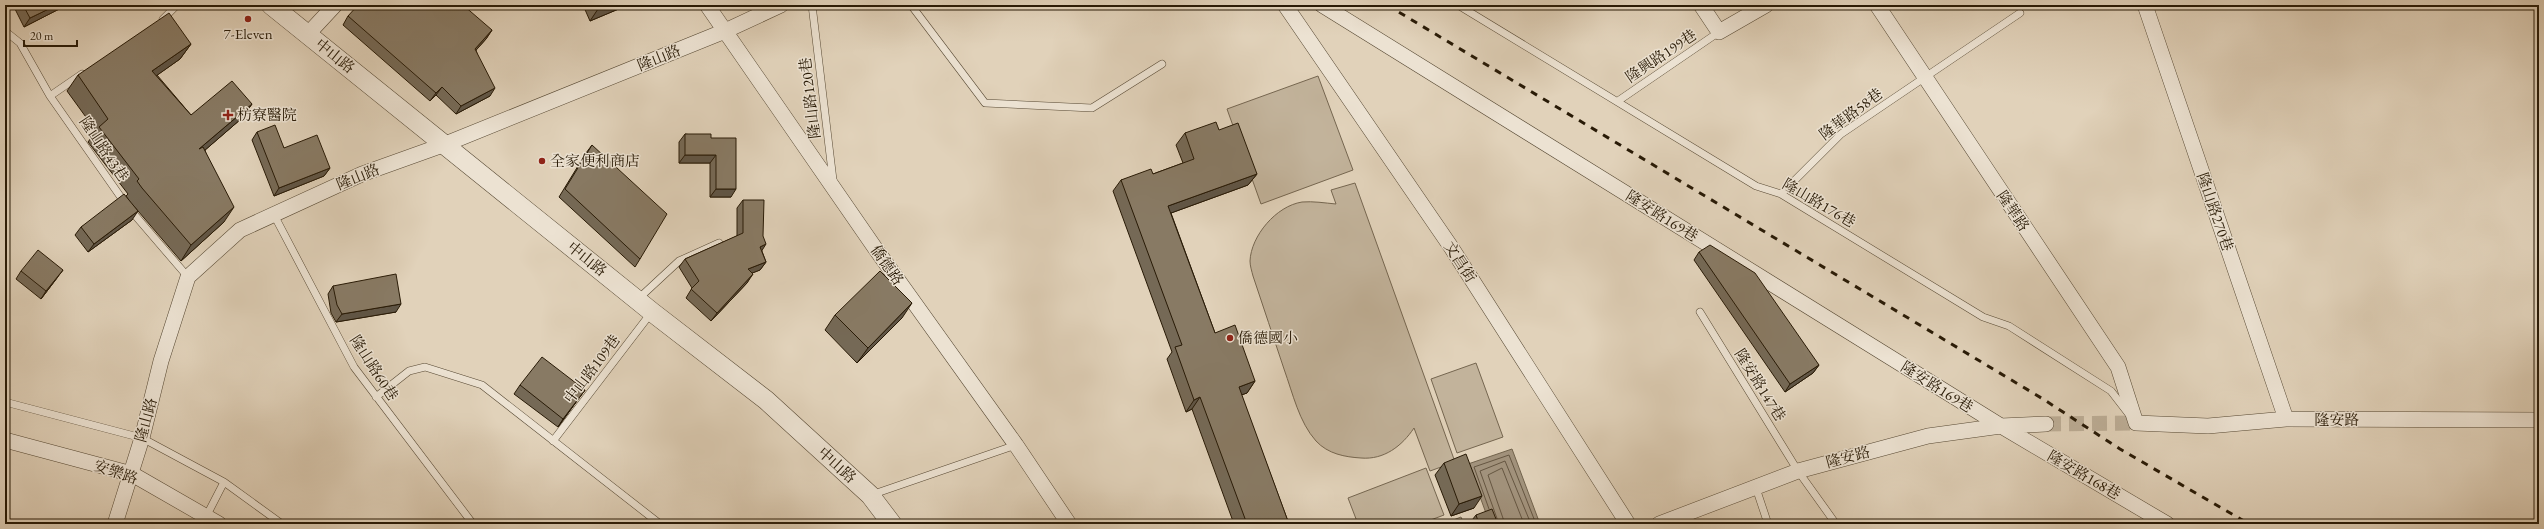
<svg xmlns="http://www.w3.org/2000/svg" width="2544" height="529" font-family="'EB Garamond','Noto Serif TC',serif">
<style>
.garden{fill:#c2b39b;stroke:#756650}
.water{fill:#a2937d;stroke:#71634d}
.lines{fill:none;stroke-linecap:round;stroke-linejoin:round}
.shore{stroke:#655642;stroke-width:1}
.minor-tunnel{stroke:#bcad96;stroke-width:15;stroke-dasharray:15 8;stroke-linecap:butt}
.service-casing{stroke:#564833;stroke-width:8}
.minor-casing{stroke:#564833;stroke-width:16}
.tertiary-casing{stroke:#564833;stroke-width:20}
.service{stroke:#ece2d2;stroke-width:7}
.minor{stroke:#ece2d2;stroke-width:15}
.tertiary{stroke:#ece2d2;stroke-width:19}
.rail{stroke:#281a06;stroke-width:3;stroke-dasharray:7 7;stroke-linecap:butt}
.wall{fill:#756956;stroke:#281a06}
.shaded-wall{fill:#5f5546;stroke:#281a06}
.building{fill:#887a64;stroke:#281a06}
.poi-dot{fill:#8f2418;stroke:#ece2d2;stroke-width:1.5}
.labels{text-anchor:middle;stroke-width:3;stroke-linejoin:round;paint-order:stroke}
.poi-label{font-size:15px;fill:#281a06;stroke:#ece2d2;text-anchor:start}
.street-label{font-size:15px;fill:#281a06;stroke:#ece2d2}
</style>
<rect width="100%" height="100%" fill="#e1d2ba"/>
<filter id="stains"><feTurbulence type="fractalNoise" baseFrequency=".005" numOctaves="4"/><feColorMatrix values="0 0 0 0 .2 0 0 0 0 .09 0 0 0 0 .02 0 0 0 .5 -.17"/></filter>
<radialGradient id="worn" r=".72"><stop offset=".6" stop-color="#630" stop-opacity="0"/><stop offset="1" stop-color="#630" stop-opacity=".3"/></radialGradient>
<path class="garden" d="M1318 76 1353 170 1261 204 1227 109Z
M1355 183 1455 462 1430 471 1414 428C1402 446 1384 460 1361 458 1345 457 1328 454 1316 441 1299 422 1293 394 1284 369 1274 338 1263 307 1253 276 1252 272 1250 266 1250 261 1251 236 1276 206 1302 202 1313 201 1325 203 1336 204L1331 190Z
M1476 363 1503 437 1457 453 1431 379Z
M1426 468 1444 515 1420 524H1358L1348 498Z
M1461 517 1464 524H1443Z"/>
<path class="water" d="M1512 449 1540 524H1490L1468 464Z"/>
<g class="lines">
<path class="shore" d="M1489 509 1474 467 1509 455 1536 524
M1499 524 1480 471 1505 461 1531 524
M1505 524 1488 475 1502 468 1524 524"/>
<path class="minor-tunnel" d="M2046 424 2136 423"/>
<defs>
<path id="service" d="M812 5 833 180
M911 5 985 103 1092 108 1162 64
M1458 5 1756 186 1781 194 1983 317 2009 326 2111 391 2128 413
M163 19 177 5
M5 31 20 43 50 96 127 206 188 277
M50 96 82 74
M1618 101 1719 32
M1781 194 1841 134 2020 13
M273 213 354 367 473 524
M637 300 679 261 719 243
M1700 312 1798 471 1836 524
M376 397 409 371 425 367 482 385 660 524
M5 402 142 438 224 482 282 524
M553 441 651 313
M1756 488 1768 524
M871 495 1016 445
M207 515 224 482"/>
<path id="minor" d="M707 5 875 248 1016 445 1069 524
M1285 5 1451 247 1628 524
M1322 5 2001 426 2167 524
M1701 5 1719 32 1766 5
M1877 5 2118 367 2136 423 2208 426 2286 419 2539 420
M2145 5 2286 419
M308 34 335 5
M5 440 132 474 219 524
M115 524 142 438 161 361 188 277 240 230 362 174 443 145 725 31 781 5
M1659 524 1798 471 1928 436 2001 426 2046 424"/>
<path id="tertiary" d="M271 5 652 312 766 400 870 495 892 524"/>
</defs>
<use href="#service" class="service-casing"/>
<use href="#minor" class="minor-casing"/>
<use href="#tertiary" class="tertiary-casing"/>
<use href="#service" class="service"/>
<use href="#minor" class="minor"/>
<use href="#tertiary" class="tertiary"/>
<path class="rail" d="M1387 5 2043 399 2120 449 2249 524"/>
</g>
<path class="wall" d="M13 5H66L65 6 24 27Z
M583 5H628L590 21Z
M426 7 492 30 486 39 476 50 490 96 456 114 436 95 430 101 343 25 348 16Z
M191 44 180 59 157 75 191 115 252 104 241 119 205 150 224 222 181 261 132 204V220L88 252 75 235 81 227 130 202 126 196 128 194 88 142 96 131 67 91 78 75Z
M1219 130 1257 174 1248 185 1171 213 1215 333 1255 381 1247 393 1241 395 1289 524H1234L1192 409 1186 412 1167 359 1172 352 1113 191 1121 180 1153 174 1183 163 1176 145 1185 133Z
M257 132 284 148 330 168 324 176 274 196 252 140Z
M685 134 711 138 731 197H710V163H679V142Z
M592 145 640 259 635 267 559 197 586 153Z
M743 200 766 262 760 270 752 273 747 283 711 321 686 298 692 288 679 267 685 259 737 236V208Z
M1699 252 1819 365 1813 373 1785 392 1694 260Z
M21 271 57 278 41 299 16 279Z
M333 286 396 312 336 322 331 313 328 294Z
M835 315 902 318 857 363 825 330Z
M520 385 585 390 558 427 514 394Z
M1444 463 1474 508 1451 516 1435 475Z
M1476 515 1498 524H1469Z"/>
<path class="shaded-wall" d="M57 5H66L65 6 24 27 30 18Z
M602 5H628L590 21 600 6Z
M492 30 486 39 470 57 475 49Z
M191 44 180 59 142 86 152 71Z
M442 87 436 95 430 101 436 93Z
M495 88 490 96 456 114 461 106Z
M252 104 241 119 189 164 199 149Z
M685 155H716L710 163H679Z
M330 168 324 176 274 196 279 188Z
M1257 174 1248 185 1160 217 1168 206Z
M716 189H736L731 197H710Z
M234 207 224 222 181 261 191 245Z
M138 211 132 220 88 252 94 244Z
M766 244 761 252 760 247Z
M766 262 760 270 742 277 748 269Z
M63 270 57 278 41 299 46 291Z
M753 274 747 283 711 321 717 313Z
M912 303 902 318 857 363 868 348Z
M401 304 396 312 336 322 342 314Z
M1819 365 1813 373 1785 392 1790 384Z
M1255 381 1247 393 1230 399 1239 387Z
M585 390 579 398 558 427 563 419Z
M1200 397 1192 409 1186 412 1194 400Z
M1482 496 1474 508 1451 516 1459 504Z"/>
<path class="building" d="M23 5H57L30 18Z
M358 5H424L426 7 427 5H463L492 30 475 49 495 88 461 106 442 87 436 93 348 16Z
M169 13 191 44 152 71 191 115 232 81 252 104 199 149 203 147 234 207 191 245 142 188 137 181 139 179 99 127 108 119 78 75Z
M1216 122 1219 130 1238 123 1257 174 1168 206 1215 333 1235 325 1255 381 1239 387 1289 524H1247L1200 397 1194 400 1175 347 1182 345 1121 180 1151 169 1153 174 1194 159 1185 133Z
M275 125 284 148 317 135 330 168 279 188 257 132Z
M685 134H711V138H736V189H716V155H685Z
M592 145 667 214 640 259 565 189Z
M124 194 138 211 94 244 81 227Z
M743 200H764L763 236 766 244 760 247 766 262 748 269 753 274 717 313 691 289 699 281 685 259 743 233Z
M1710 245 1755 273 1819 365 1790 384 1699 252Z
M38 250 63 270 46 291 21 271Z
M880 271 912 303 868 348 835 315Z
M396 274 401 304 342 314 337 305 333 286Z
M542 357 585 390 563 419 520 385Z
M1466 454 1482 496 1459 504 1444 463Z
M1492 509 1498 524H1479L1476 515Z"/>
<g class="poi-dot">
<circle cx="248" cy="19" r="4"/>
<path d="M226 109h4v4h4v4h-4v4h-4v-4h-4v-4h4z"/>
<circle cx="542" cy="161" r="4"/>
<circle cx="1230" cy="338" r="4"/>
</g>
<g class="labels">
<g class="poi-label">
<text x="248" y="39" text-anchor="middle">7-Eleven</text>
<text x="237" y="120">枋寮醫院</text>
<text x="550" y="166">全家便利商店</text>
<text x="1238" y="343">僑德國小</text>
</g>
<g class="street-label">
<text transform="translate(335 56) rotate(39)" y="5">中山路</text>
<text transform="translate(1661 56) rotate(-34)" y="5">隆興路199巷</text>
<text transform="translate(659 58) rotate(-22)" y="5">隆山路</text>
<text transform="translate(810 98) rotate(-97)" y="5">隆山路120巷</text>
<text transform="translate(1851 114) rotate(-37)" y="5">隆華路58巷</text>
<text transform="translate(104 149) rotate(56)" y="5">隆山路43巷</text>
<text transform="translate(358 177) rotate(-22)" y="5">隆山路</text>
<text transform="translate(1819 203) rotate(30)" y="5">隆山路176巷</text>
<text transform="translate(2013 211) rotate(56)" y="5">隆華路</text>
<text transform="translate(2215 212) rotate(71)" y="5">隆山路270巷</text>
<text transform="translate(1662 216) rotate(32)" y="5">隆安路169巷</text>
<text transform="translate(587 259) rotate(39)" y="5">中山路</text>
<text transform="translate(1460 262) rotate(57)" y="5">文昌街</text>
<text transform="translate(887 265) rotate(55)" y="5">僑德路</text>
<text transform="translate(374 368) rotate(57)" y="5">隆山路60巷</text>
<text transform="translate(592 369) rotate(-53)" y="5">中山路109巷</text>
<text transform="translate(1760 385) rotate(58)" y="5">隆安路147巷</text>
<text transform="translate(1937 387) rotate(32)" y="5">隆安路169巷</text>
<text transform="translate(146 420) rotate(-75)" y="5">隆山路</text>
<text x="2337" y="425">隆安路</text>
<text transform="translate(1848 457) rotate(-15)" y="5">隆安路</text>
<text transform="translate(837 465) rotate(42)" y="5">中山路</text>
<text transform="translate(116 472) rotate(19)" y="5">安樂路</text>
<text transform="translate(2084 475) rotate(30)" y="5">隆安路168巷</text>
</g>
</g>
<rect width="2544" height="529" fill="none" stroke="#e1d2ba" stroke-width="20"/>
<rect x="6" y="6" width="2532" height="517" fill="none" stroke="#281a06" stroke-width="2"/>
<rect x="10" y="10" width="2524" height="509" fill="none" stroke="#281a06"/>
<path d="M24 40v6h53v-6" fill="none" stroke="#281a06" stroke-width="2"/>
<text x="30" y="40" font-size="12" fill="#281a06" stroke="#ece2d2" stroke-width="3" paint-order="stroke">20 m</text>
<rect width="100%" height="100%" filter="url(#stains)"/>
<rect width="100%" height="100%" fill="url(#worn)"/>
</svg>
